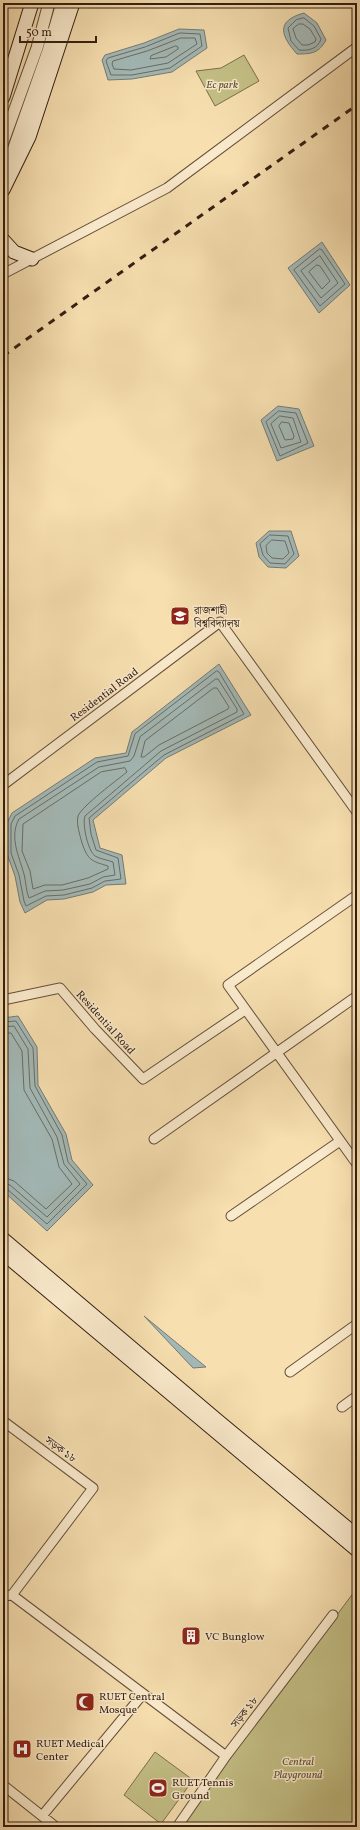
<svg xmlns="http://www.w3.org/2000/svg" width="360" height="1830" font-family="Vollkorn,'Noto Serif Bengali',serif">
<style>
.green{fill:#c4c086;stroke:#7c6f4c}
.water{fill:#a3b9b7;stroke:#767b75}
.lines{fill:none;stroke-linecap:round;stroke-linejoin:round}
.shore{stroke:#6b6c64;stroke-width:1}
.minor-casing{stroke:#644e3a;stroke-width:11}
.tertiary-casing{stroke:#644e3a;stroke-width:13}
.secondary-casing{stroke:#331e12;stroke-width:15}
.minor{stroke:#faeacc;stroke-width:9}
.tertiary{stroke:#faeacc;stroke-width:11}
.secondary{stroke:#faeacc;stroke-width:13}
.rail{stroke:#331e12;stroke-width:3;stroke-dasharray:7 7;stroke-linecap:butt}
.labels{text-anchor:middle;stroke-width:3;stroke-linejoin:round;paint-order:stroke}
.park-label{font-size:11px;font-style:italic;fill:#5e4f35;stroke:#faeacc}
.poi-label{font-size:11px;fill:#331e12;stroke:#faeacc;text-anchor:start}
.street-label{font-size:11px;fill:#331e12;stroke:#faeacc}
</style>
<rect width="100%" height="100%" fill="#f7dfb0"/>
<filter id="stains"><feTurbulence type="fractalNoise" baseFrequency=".005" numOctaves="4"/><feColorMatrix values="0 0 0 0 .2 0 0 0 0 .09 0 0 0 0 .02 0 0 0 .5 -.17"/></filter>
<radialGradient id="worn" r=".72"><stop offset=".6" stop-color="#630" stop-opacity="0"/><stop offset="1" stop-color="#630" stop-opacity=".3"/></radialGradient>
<path class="green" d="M244 55 259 81 215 106 196 71 221 68Z
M357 1588V1827H179Z
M155 1752 193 1780 161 1824 124 1795Z"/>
<path class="water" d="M304 13 317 23 326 40C319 53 312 54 297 54 281 36 275 21 304 13Z
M179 29 204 30 207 48 172 72 132 79 108 80 102 60 105 55 144 43Z
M322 242 350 285 319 313 288 268Z
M278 406 299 409 314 446 277 461 261 420Z
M269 531H291L299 556 286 568 268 567 259 557 256 543Z
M219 664 251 715 166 758 93 820 100 848 122 855 126 884 106 885 93 892 64 899 47 900 25 913 20 902 15 876 7 854V823L12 813 95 758 126 753 132 732Z
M18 1016 37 1047 38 1085 66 1134 72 1160 93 1185 47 1231 3 1191V1018Z
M144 1316 206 1367 193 1368Z"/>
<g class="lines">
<path class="shore" d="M304 18 314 26 321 39C318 49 308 51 299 50L291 41 288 28 296 20Z
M299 24H303L310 29 316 39 315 42 308 45H302L296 38 293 29Z
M180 33 200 34 202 46 170 68 132 75H111L106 61 108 58 145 47Z
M181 38H195L197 44 168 63 131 70 114 69 112 64 113 61 147 51Z
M176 46 178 47V49L166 57 150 59 151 56Z
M320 249 322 250 345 284 320 306 294 270Z
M320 256 338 283 321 298 301 271Z
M317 265 320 266 330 281 322 289 309 272Z
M279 411 296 413 308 443 280 456 266 422Z
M280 416 293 418 301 442 281 448 271 424Z
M282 422 289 423 294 436 293 439 285 440 279 426Z
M270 535 288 536 294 554 285 564 270 563 263 555 260 544Z
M272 540 285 541 289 553 283 559 272 558 267 553 266 546Z
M217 671 219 672 244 714 164 755 89 818 91 834 96 850 118 858 121 879 105 881 92 888 64 895 46 896 26 906 24 901 19 875 11 853V824L15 816 97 762 128 756 135 734Z
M216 679H218L237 709V712L161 751 85 816C82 824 88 851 95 856 100 859 108 860 113 862L115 875 103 877 90 884 63 890 45 891 29 898C26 891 26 882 24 874 19 856 9 837 19 819L99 767 130 761 134 756 140 737Z
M214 688H217L229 707 228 709 159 745 144 757H141L145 741Z
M125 768 127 772C117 780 82 806 78 816 76 824 80 835 82 843 88 860 91 861 108 866V869L88 878 62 885H45L33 889 30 871 22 851 23 824 101 772Z
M3 1022 16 1021 33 1048 35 1086 62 1135 68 1162 87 1184 47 1224 7 1189 3 1188
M3 1027 14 1026 28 1049 30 1088 57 1137 64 1164 80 1184 47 1217 10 1185 3 1183
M3 1033H11L22 1051 24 1090 52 1139 59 1167 72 1184 46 1209 14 1181 3 1177"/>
<defs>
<path id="minor" d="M3 274 167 188 357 47
M3 785 220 622 357 812
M357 895 228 985 357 1164
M3 1000 60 988 95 1029 143 1079 245 1010
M154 1139 357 996
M231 1216 340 1141
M290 1372 357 1324
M342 1407 357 1396
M3 1421 93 1488 12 1595
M3 1596 12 1595 226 1756
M3 1785 56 1827
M42 1816 143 1694
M177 1827 226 1756 333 1615"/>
<path id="tertiary" d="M3 142 37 48 49 3
M3 169 12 153 48 51 62 3"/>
<path id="secondary" d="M3 97 32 3
M3 190 29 137 73 3
M3 240 14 252 32 259
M3 1239 218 1421 357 1536
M3 1253 357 1550"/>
</defs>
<use href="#minor" class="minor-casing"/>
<use href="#tertiary" class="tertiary-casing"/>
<use href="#secondary" class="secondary-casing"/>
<use href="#minor" class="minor"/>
<use href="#tertiary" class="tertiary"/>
<use href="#secondary" class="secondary"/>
<path class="rail" d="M3 356 357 105"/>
</g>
<defs>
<symbol id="university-square" viewBox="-11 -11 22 22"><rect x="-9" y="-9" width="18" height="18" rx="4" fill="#8f2418" stroke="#faeacc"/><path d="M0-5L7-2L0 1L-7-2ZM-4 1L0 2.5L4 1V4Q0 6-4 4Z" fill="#fff"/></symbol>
<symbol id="building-square" viewBox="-11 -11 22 22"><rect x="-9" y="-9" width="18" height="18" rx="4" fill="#8f2418" stroke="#faeacc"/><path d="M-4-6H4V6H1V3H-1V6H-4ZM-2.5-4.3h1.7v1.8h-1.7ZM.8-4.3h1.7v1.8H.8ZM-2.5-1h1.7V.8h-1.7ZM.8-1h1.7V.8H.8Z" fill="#fff"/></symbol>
<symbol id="mosque-square" viewBox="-11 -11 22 22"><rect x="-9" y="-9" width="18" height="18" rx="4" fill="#8f2418" stroke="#faeacc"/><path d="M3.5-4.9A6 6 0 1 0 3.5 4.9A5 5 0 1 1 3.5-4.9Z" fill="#fff"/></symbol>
<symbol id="hospital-square" viewBox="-11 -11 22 22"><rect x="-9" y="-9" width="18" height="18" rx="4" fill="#8f2418" stroke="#faeacc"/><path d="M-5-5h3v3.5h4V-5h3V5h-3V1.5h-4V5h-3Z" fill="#fff"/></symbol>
<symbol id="stadium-square" viewBox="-11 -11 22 22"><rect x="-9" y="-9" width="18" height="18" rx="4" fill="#8f2418" stroke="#faeacc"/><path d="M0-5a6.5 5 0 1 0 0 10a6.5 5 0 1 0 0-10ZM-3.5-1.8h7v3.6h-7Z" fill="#fff"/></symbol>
</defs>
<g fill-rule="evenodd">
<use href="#university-square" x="169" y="605" width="22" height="22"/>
<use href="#building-square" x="180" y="1625" width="22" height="22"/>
<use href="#mosque-square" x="74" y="1691" width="22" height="22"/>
<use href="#hospital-square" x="11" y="1738" width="22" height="22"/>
<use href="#stadium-square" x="147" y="1777" width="22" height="22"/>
</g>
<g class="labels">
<g class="park-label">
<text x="222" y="88">Ec park</text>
<text x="298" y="1765">Central<tspan x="298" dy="13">Playground</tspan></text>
</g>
<g class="poi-label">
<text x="194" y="614">রাজশাহী<tspan x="194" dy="13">বিশ্ববিদ্যালয়</tspan></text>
<text x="205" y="1640">VC Bunglow</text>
<text x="99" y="1700">RUET Central<tspan x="99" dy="13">Mosque</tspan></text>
<text x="36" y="1747">RUET Medical<tspan x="36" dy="13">Center</tspan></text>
<text x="172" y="1786">RUET Tennis<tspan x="172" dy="13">Ground</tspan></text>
</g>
<g class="street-label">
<text transform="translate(104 694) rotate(-37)" y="4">Residential Road</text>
<text transform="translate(106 1022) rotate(48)" y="4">Residential Road</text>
<text transform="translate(61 1449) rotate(36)" y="4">সড়ক ১৮</text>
<text transform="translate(244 1712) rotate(-52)" y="4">সড়ক ১৮</text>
</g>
</g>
<rect width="360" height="1830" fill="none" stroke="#f7dfb0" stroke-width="16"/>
<rect x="4" y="4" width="352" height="1822" fill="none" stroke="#331e12" stroke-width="2"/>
<rect x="8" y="8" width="344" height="1814" fill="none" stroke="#331e12"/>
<path d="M20 36v6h76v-6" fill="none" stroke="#331e12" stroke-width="2"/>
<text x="26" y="36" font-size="12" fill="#331e12" stroke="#faeacc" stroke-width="3" paint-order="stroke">50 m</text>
<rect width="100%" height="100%" filter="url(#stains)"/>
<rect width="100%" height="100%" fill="url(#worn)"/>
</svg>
